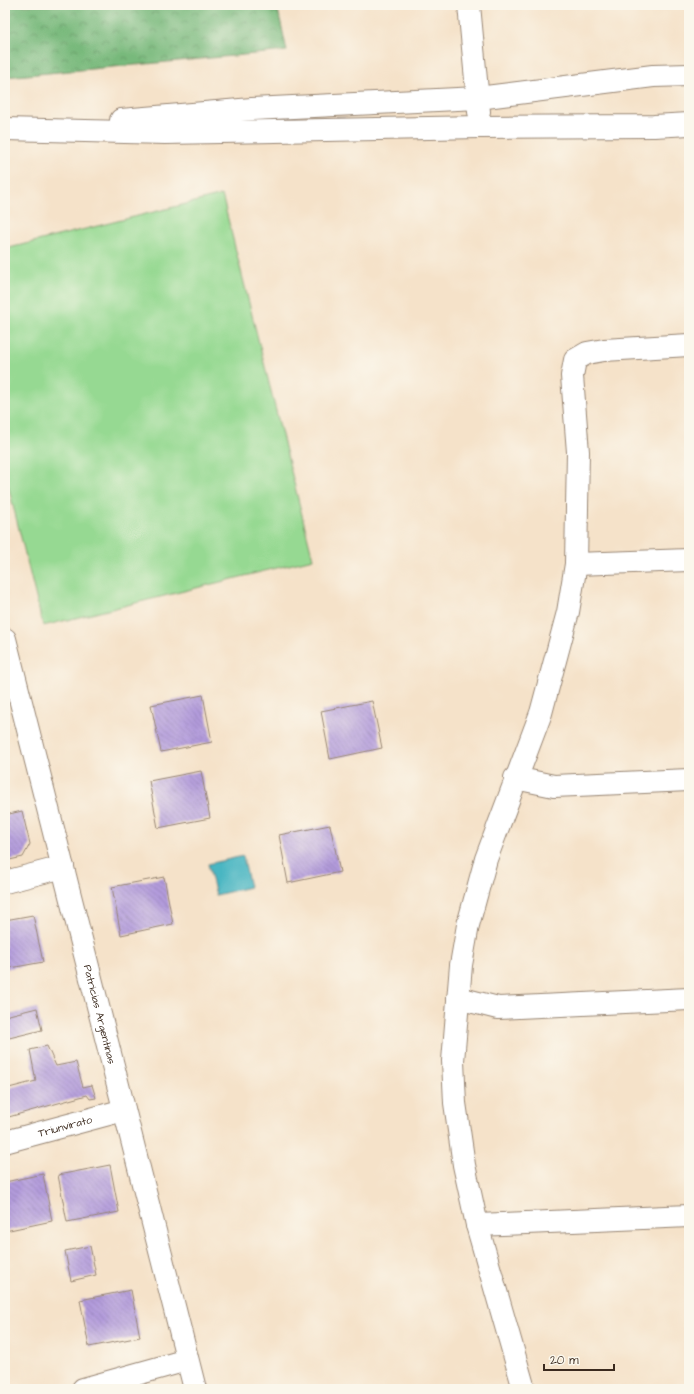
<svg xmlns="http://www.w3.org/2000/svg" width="694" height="1394" font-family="'Architects Daughter',sans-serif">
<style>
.forest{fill:url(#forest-crowns);stroke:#5a724d}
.garden{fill:#96d992;stroke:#688258}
.water{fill:#48b6c2;stroke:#427070}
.building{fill:url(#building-back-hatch)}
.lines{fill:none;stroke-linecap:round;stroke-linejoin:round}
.minor-casing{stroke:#988674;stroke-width:24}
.minor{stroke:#fff;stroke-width:22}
.labels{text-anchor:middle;stroke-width:4;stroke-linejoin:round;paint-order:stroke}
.street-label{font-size:11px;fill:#3b2a1e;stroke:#fbf7ec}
</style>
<defs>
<pattern id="forest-crowns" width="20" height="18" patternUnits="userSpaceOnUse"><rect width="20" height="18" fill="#78b97c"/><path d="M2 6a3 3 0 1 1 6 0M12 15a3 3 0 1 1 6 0" fill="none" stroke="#649765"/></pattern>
<pattern id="building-back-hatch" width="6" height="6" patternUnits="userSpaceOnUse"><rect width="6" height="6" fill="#b29bdc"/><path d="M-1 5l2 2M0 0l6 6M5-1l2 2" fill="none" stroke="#927fb2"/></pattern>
</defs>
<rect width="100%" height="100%" fill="#fbf7ec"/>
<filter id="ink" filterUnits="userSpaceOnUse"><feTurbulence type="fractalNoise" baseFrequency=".025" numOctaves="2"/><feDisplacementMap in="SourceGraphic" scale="8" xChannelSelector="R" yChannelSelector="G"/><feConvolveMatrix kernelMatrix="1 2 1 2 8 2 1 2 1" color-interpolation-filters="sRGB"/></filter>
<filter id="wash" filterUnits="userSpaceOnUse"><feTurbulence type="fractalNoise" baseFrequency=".012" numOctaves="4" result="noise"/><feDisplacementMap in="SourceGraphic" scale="16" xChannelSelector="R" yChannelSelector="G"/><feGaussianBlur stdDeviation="0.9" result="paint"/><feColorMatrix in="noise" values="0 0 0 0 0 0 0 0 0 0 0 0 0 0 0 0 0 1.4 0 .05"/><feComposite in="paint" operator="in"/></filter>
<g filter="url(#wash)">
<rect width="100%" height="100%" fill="#f5e2c9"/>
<path class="forest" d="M5 5H277L287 51 5 77Z"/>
<path class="garden" d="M222 195 313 559 43 626 5 473V249Z"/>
<path class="water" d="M243 856 250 887 216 895 208 864Z"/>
<g id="blocks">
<path class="building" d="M203 695 212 742 161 752 151 705Z
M372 701 382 748 330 759 321 711Z
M201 771 210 818 158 828 149 781Z
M22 811 30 844 23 857 5 861V815Z
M330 825 340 872 288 883 279 835Z
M164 877 173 924 121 935 112 887Z
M33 915 43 962 5 969V920Z
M37 1008 42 1030 5 1039V1016Z
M47 1046 56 1066 76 1062 83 1087 92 1085 96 1098 90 1099 87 1095 5 1118V1089L36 1081 30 1050Z
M110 1165 119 1212 67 1222 58 1175Z
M43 1174 52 1221 5 1231V1182Z
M90 1246 96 1275 71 1281 65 1251Z
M131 1290 140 1337 89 1347 80 1300Z"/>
</g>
</g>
<g filter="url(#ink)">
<use href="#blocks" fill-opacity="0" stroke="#988674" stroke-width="1"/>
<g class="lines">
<defs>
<g id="minor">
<path d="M469 5 479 112"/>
<path d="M121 120 252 109 478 98 653 76 689 75"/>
<path d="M5 129 165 133 480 127 654 126 689 124"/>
<path d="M576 564 689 560"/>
<path id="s1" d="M5 639 195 1389"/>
<path d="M515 778 554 786 689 780"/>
<path d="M5 882 63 867"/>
<path d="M458 998 498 1008 689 999"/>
<path id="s2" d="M5 1142 124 1110"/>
<path d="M477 1225 689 1216"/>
<path d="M83 1389 187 1360"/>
<path d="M524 1389 477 1225 464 1165 455 1103 453 1061 461 965 468 925 486 859 541 713 568 612 576 564 578 452 572 376 575 360 587 353 604 350 689 345"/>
</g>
</defs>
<use href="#minor" class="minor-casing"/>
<use href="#minor" class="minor"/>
</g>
</g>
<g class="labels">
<g class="street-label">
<text dy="4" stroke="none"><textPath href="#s1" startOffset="387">Patricias Argentinas</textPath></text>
<text dy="4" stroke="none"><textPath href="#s2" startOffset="62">Triunvirato</textPath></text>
</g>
</g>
<rect width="694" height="1394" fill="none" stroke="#fbf7ec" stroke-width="20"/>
<path d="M544 1364v6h70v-6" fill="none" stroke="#3b2a1e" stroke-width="2"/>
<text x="550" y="1364" font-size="12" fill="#3b2a1e" stroke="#fbf7ec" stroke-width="3" paint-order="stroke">20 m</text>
</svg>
